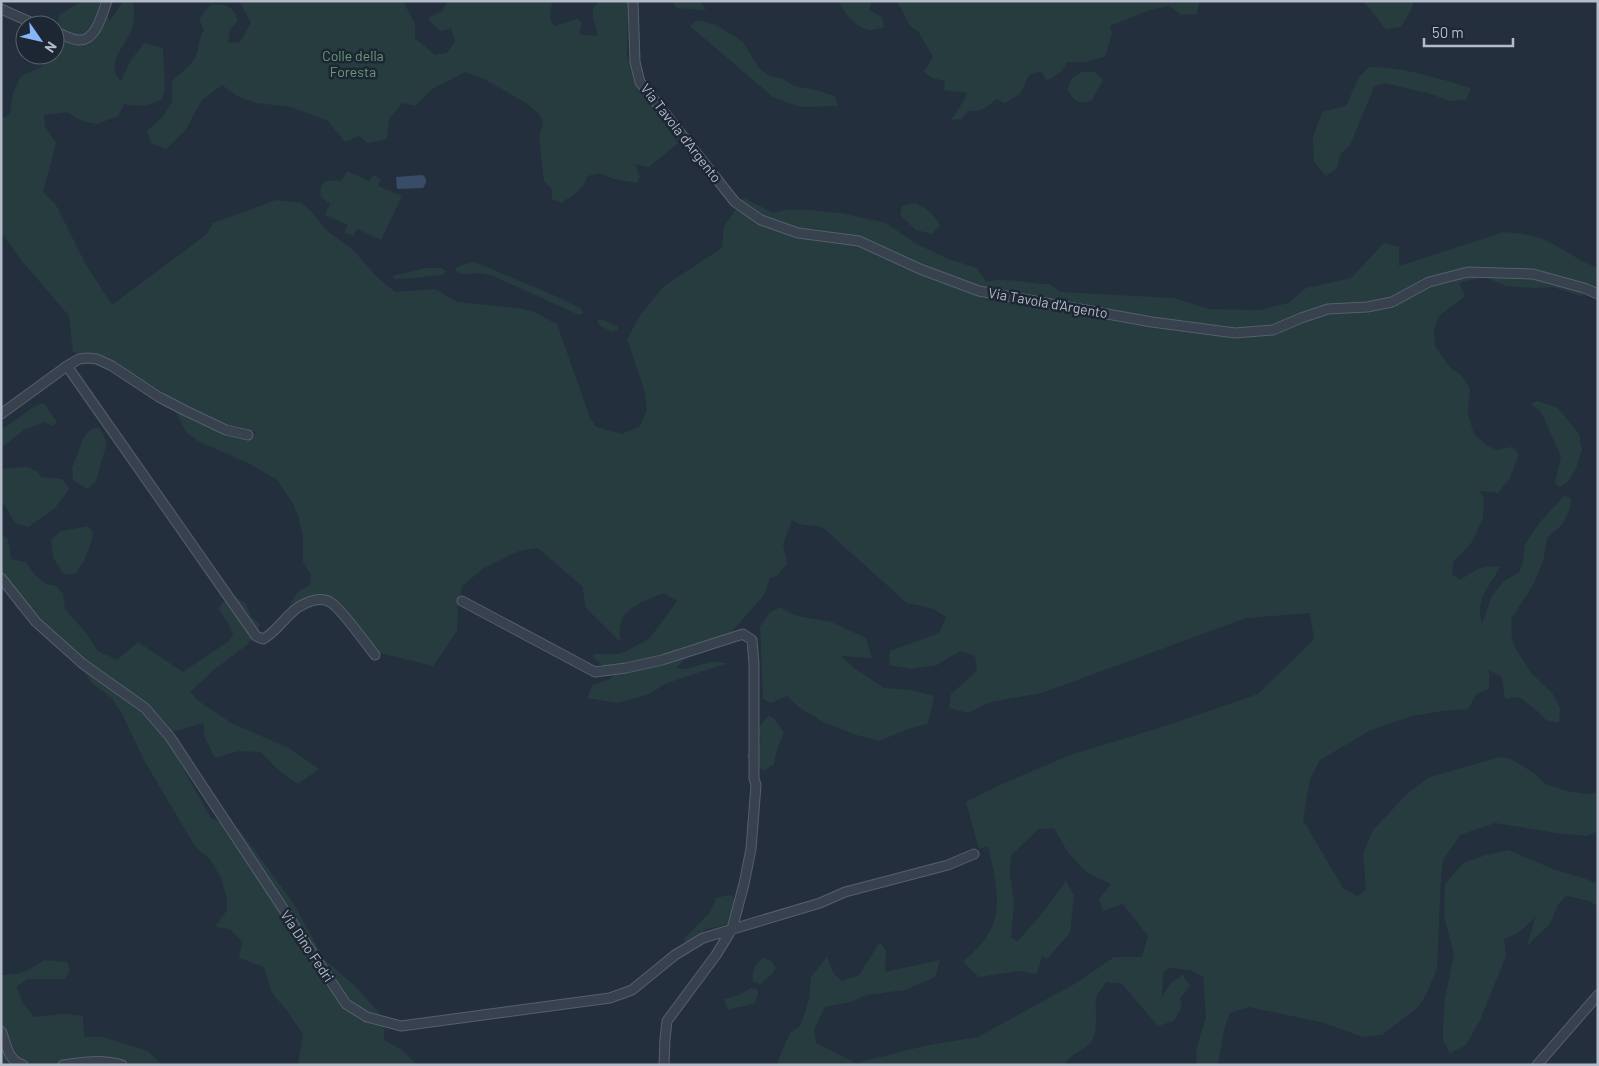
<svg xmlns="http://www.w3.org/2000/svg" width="1599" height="1066" font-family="Barlow,sans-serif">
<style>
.green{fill:#263c3f}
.water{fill:#394c67}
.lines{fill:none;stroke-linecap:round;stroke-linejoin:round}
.minor-casing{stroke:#565f6c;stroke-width:11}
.minor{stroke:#38414e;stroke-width:9}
.labels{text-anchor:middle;stroke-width:5;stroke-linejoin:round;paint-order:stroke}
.park-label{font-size:14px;fill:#6b9a76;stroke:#1d2633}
.street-label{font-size:14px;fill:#b4bcc9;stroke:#1d2633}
</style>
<rect width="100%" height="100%" fill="#242f3e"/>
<path class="green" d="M93 1 101 3 110 21 123 1H131L134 5C134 12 134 20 133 26 128 44 103 63 121 81L131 60 144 43 163 48 165 89 162 99C149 106 138 107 124 104L118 116 97 124 82 121 67 112 44 115 45 126 56 143 43 192 56 205 85 263 112 305 207 234 213 223 276 200 301 203 312 212 326 230 352 249 378 278 395 292 435 289 457 302 518 308 534 312 557 324 590 418 596 427 622 434 640 426 647 410 644 389 627 339 641 314 664 286 722 248 724 226 744 198 773 213 787 210H810L841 213 886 223 915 243 948 259 977 268 986 282C1009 276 1028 285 1050 284L1060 292 1174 298 1209 309 1260 310 1288 303 1306 288 1351 278 1384 243 1399 247V266L1504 232C1519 233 1536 235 1549 242 1567 251 1579 261 1598 268V290L1595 289 1581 296 1553 287 1534 288 1506 286 1485 277 1459 283 1465 296 1439 316 1434 329 1435 346 1450 368 1461 375 1470 388 1468 414 1474 434 1487 446 1497 450 1512 447 1519 454 1510 478 1498 493 1480 491 1484 498 1483 518 1472 542 1453 562 1452 574 1460 580C1476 570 1480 565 1500 567 1488 590 1475 597 1482 624L1492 596 1503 582 1519 572 1522 566 1525 544 1540 522 1564 496 1571 498 1570 509 1562 525 1547 538 1543 562 1532 587 1511 619 1512 640 1517 651 1531 673 1552 693 1560 708 1559 723 1546 720 1534 708 1519 697 1505 699 1502 677 1489 670V689L1477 693 1468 709 1442 711 1412 716 1371 730 1320 760 1310 779 1303 820 1343 888 1357 896 1366 890 1363 854 1373 830 1409 792 1430 777 1500 757 1511 759 1534 773 1545 784 1567 791 1588 794 1598 793V831L1587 836 1556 833 1495 823 1460 835 1443 860 1441 875 1437 969 1426 995 1417 1008 1382 1035 1363 1037 1324 1023 1249 1007 1230 1013 1224 1029 1218 1065H1197L1196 1050 1206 1017 1203 977 1191 970 1168 968 1163 973 1162 996 1172 982 1183 975 1190 986 1180 998 1182 1006 1174 1021 1158 1026 1122 984 1106 982C1103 987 1097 994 1096 999 1095 1012 1098 1026 1093 1039 1087 1050 1071 1052 1064 1065H776L790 1033 801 1025 809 999 811 977 827 957 834 974 842 981 859 975 880 942 886 951 885 972 940 960 935 977 905 990 867 995 851 1002 825 1007 814 1029 816 1043 856 1063 924 1046 978 1037 1078 982 1114 957H1142L1148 936 1123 904 1103 911 1099 899 1111 884 1087 873 1067 851 1054 828 1039 829 1011 855 1010 874 1014 903 1011 938 1018 941 1040 916 1066 881 1074 896 1070 933 1047 959 1042 956 1037 974 1019 971 979 977 963 962C971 954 981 946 987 936 1005 910 994 874 988 846L979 849 966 802 1002 784 1070 755 1165 726 1258 694 1314 639 1310 613 1246 618 1042 693 991 702 968 713 949 708 951 694 977 671 975 656 960 651 937 665 911 669 889 665 890 651 939 633 946 617 934 609 907 603 822 527 799 524 792 520 783 544 787 564 777 576 770 578 764 595 727 637 685 658 677 668 687 669 710 662 728 663 667 683 647 695 618 703 587 698 593 685 610 679 619 669 603 666 592 656 595 654H620L649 639 677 601 664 593C651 598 624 607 621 623 619 629 620 636 620 642L585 607 583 587 538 548 519 551 496 562 484 568 462 586 458 603 457 631 433 666 380 653 336 602 299 604 290 603 299 591 310 585 311 575 303 562V538L299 518 292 502 277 480 250 464 198 441 186 432 175 411 202 423 252 438 256 432 228 425 174 399 110 359 73 352 69 316 21 260 1 232V119L10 114 13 93 21 76 42 67 41 55H55V32L60 14 81 2Z
M239 1H403L415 24V39L422 44 435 55 447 53 455 41 451 28 441 31 433 25 428 18 443 11 447 1H552L550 19 555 26 577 19 582 22 579 34 598 36 593 17V8L599 1H628L627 56 636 81 678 143 649 167 635 164 640 177 637 183 614 179 599 173 588 176C583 190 573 195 561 203L552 199V189L544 181 539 138 543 123 539 114 526 103 484 79 465 72 432 89 415 106 402 103 389 119 387 139 368 143 359 136 345 142 328 121 291 107 256 103 237 96 222 85 202 100 185 131 166 149 151 143 147 131 163 116 172 102V81C180 73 194 64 197 53 200 43 198 40 204 30L199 19 210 5C227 3 232 5 238 21L230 30 228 43 240 42 251 23Z
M671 1H700L706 10 677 8Z
M839 1H872L869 10 882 17 884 28C879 28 872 31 868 30 856 27 843 12 839 1Z
M897 1H1199L1197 14 1181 15 1169 6 1150 10 1110 26 1112 34 1105 57 1085 62H1067L1062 71 1047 81 1041 71 1029 75 1020 94 1005 103 997 99C988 106 980 113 968 111L962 119 951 120C956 111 964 103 967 93L944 90 945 81 932 78 924 72 933 57 918 31 910 26Z
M1361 1H1414L1411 10 1401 27 1386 29C1377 20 1372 8 1361 1Z
M698 20 716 25 743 42 758 67 769 76 781 78 797 87 816 90 835 96 838 106 800 107 773 97 690 26Z
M1369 67C1405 67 1437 78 1471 88L1466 100 1449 101 1431 94 1384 83 1374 87 1350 145 1340 155 1337 168 1326 176 1314 162 1313 137 1322 112 1346 106 1359 77Z
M1082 72H1095L1103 80 1092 100C1077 105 1076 102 1067 90L1072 78Z
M347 171 369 181 373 175 381 179 378 186 402 196 381 240 357 229 353 236 344 232 348 225 325 215 330 204 321 197C318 181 328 179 341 181Z
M915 203C926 208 934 214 940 225L932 234 916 230 900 215 902 206Z
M475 262 553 295 580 308 584 313 579 315 491 275 478 273 461 274 456 271V268L465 264Z
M426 268H442L446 271 443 275C427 276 411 279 395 279L392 276Z
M597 320H604L617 326 618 330 612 332 599 325Z
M1537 401 1558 408 1579 434 1582 450 1576 468 1568 482 1560 487 1555 484 1561 456 1541 412 1531 404Z
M44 403 57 422 53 426 45 422 24 430 1 448V430L35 406Z
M99 427 107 442 96 481 87 489 73 480 72 468 83 439 90 430Z
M28 467 38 472 41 477 62 479 69 489 55 508 28 527 15 523 1 499V469Z
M88 526 93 533C90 549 85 561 75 574H64L53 558 51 540 61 531Z
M1 534 8 539 11 559 26 562 35 575 46 584 56 586 63 593 65 609 86 633 98 651 117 660 138 642 183 672 229 641 233 634 229 625 218 608 231 594 245 603 251 616 260 625 247 645 215 669 190 692 200 702 233 724 287 747 319 769 298 784 277 769 261 752 239 751 215 758 204 736V723L164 734 211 818 239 829 293 903 325 960 354 985 385 1019 384 1040 401 1049 417 1065H298L303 1034 288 1012 272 993 264 967 239 958 242 942 230 929 215 927 227 910V900L221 878 210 859 196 848 145 762 121 712 112 698 93 684 69 652 42 621 17 609 9 596 1 577Z
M779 607 797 616 831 622 866 638 872 658 841 656 854 668 884 688 910 690 934 696 928 724 911 728 879 741 856 735 823 722 800 708 787 696 771 703 763 699 760 627 769 613Z
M768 716 774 718 784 733 777 749 774 764 764 771 746 756 761 739 758 728Z
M1508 850 1558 871 1581 877 1598 884V906L1589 901 1566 896 1558 905 1550 924 1527 946 1536 915C1527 927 1518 934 1504 939L1506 956 1480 1020 1466 1045 1450 1053 1443 1041V1029L1445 999 1454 953 1444 917 1445 884 1463 863 1486 855Z
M728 895 733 896 738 907 734 921 722 926 706 929 693 943 683 940 710 912 716 898Z
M764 958 771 961 776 968 771 975 760 984 753 982C752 972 754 963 764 958Z
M44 960 67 962 70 969 65 979H28L16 987 23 1003 34 1017 64 1014 83 1016 84 1037H103L148 1051 162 1065H1V975C18 976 31 970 44 960Z
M751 988 757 989 758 993 755 1003C746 1007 737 1006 728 1010L724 999 739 995Z"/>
<path class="water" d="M423 175 426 179V183L423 188 397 189 396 177Z"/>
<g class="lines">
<defs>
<path id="minor" d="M633 1 635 62 640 82 735 202 761 220 798 233 859 241 920 269 979 291 1152 322 1235 333 1273 330 1301 318 1328 309 1367 307 1392 302 1429 282 1468 272 1533 274 1584 288 1598 294
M1 9 37 25
M55 32C62 34 70 39 78 40 96 42 102 14 107 1
M67 366 256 636 263 639C274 634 286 616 297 608 306 602 320 596 330 602 341 608 366 644 375 655
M1 414 67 366 79 359 88 358 97 359 112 366 159 397 184 410 226 430 248 435
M1 578 36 622 83 664 145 708 170 737 346 1004 367 1017 401 1026 610 998 632 990 675 955 703 938 820 903 845 892 948 865 974 854
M462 601 595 672 626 668 662 660 743 634 752 640 754 664V778L756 785 751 849 744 884 732 929 716 955 667 1021 665 1039 664 1065
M1 1031C7 1045 7 1060 23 1065
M63 1065C82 1062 103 1059 122 1065
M1537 1065 1598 995"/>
</defs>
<use href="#minor" class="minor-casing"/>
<use href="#minor" class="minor"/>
</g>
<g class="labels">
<g class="park-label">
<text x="353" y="61">Colle della<tspan x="353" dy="16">Foresta</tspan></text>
</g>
<g class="street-label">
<text transform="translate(681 133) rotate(52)" y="5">Via Tavola d'Argento</text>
<text transform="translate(1048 303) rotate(10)" y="5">Via Tavola d'Argento</text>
<text transform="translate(307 946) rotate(56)" y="5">Via Dino Fedri</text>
</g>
</g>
<rect width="1599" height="1066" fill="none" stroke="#b4bcc9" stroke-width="5"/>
<g transform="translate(40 40) rotate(124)"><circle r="24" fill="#1d2633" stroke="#59626f"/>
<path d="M0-4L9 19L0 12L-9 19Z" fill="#8ab4f8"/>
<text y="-8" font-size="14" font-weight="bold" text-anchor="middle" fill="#b4bcc9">N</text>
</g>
<path d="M1424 38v8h89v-8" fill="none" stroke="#b4bcc9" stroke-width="2.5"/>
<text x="1432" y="38" font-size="15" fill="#b4bcc9" stroke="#1d2633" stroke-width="4" paint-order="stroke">50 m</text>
</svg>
